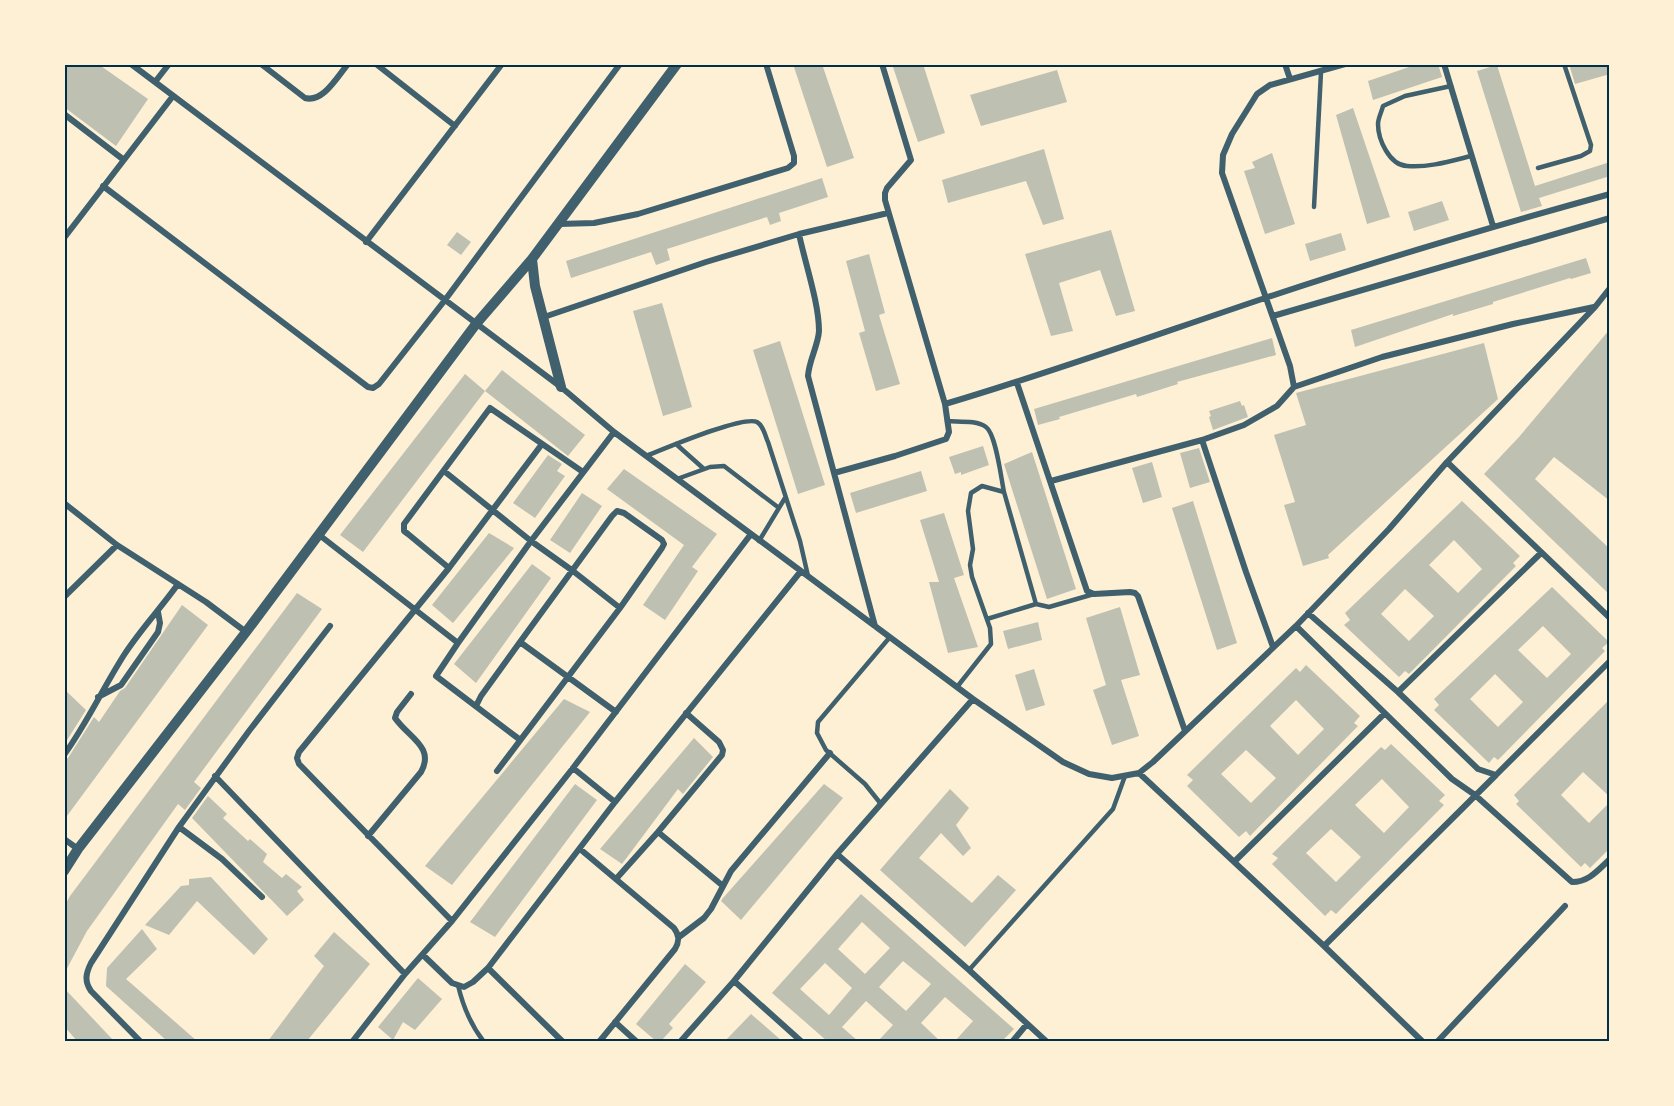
<svg xmlns="http://www.w3.org/2000/svg" width="1674" height="1106" font-family="'Public Sans',sans-serif">
<style>
.building{fill:#bec0b2;fill-rule:evenodd}
.lines{fill:none;stroke-linecap:round;stroke-linejoin:round}
.service{stroke:#3f606c;stroke-width:4.5}
.minor{stroke:#3f606c;stroke-width:6}
.tertiary{stroke:#3f606c;stroke-width:10}
.neatline{fill:none;stroke:#003049;stroke-width:2}
</style>
<rect width="100%" height="100%" fill="#fdf0d5"/>
<path class="building" d="M64 64H98L148 99 116 146 64 107Z
M793 64H822L854 158 827 167Z
M892 64H923L945 133 918 142Z
M1418 64H1438L1442 77 1373 100 1368 81Z
M1569 64H1610V74L1575 84Z
M1497 65 1535 186 1610 162V176L1539 198 1542 206 1521 212 1477 71Z
M1057 70 1067 102 981 126 970 95Z
M1353 108 1390 217 1367 224 1336 115Z
M1044 149 1064 219 1043 225 1026 181 948 203 942 180Z
M1272 153 1295 224 1265 234 1244 171 1255 168 1252 162Z
M822 178 828 197 779 213 781 221 770 225 767 217 667 249 670 260 656 265 651 252 571 278 566 261Z
M1442 201 1449 220 1414 231 1408 212Z
M1111 230 1135 311 1116 316 1100 270 1059 283 1073 331 1051 336 1025 254Z
M457 232 471 242 461 255 447 245Z
M1341 233 1346 250 1310 261 1305 244Z
M869 254 885 313 879 315 900 384 876 391 859 333 865 331 846 261Z
M1586 258 1591 273 1571 279 1570 278 1493 302V304L1453 316V314L1355 347 1351 330Z
M662 303 692 407 663 416 633 311Z
M1610 329V501L1554 457 1535 479 1610 549V595L1484 474 1519 437Z
M1272 338 1276 355 1177 382 1178 384 1137 397 1136 394 1059 417 1060 419 1038 425 1034 409Z
M780 341 825 485 798 494 753 350Z
M1484 343 1498 399 1328 555 1329 558 1303 566 1284 505 1295 502 1274 435 1306 425 1296 393Z
M502 370 585 435 568 456 485 391Z
M465 374 485 391 363 552 340 535Z
M1240 401 1242 406 1244 405 1248 417 1213 430 1209 417 1211 416 1209 411Z
M983 446 989 465 961 475V472L955 474 949 457Z
M1199 448 1210 482 1190 488 1180 453Z
M1032 452 1076 589 1047 599 1004 464Z
M548 455 562 464 557 471 565 476 535 518 513 503Z
M1152 462 1162 497 1143 503 1132 468Z
M624 469 717 534 692 567 698 571 665 620 643 605 684 545 607 489Z
M921 471 927 491 856 513 850 493Z
M582 493 602 506 570 553 550 540Z
M1193 501 1237 643 1217 650 1172 508Z
M1462 501 1520 556 1513 563 1516 566 1409 674 1405 671 1399 677 1344 625 1350 620 1345 613ZM1454 540 1482 569 1458 593 1429 565ZM1405 589 1434 616 1409 641 1381 614Z
M944 513 964 575 954 578 978 647 948 653 929 582H939L920 520Z
M489 533 514 548 453 623 432 605Z
M532 564 551 578 476 683 454 664Z
M1552 587 1609 642 1602 648 1605 651 1498 760 1494 757 1489 763 1434 710 1439 705 1434 699ZM1543 626 1571 654 1547 678 1518 650ZM1495 674 1523 702 1498 727 1470 699Z
M297 593 322 609 194 782 201 788 185 810 178 804 87 931 64 974V907L70 896Z
M182 605 208 625 64 820V760L68 758 94 717 99 722 120 691 125 688Z
M1120 607 1140 675 1121 680 1139 736 1112 745 1093 690 1106 685 1086 618Z
M1038 622 1042 640 1008 649 1003 631Z
M1306 665 1360 716 1354 723 1358 726 1250 836 1246 831 1239 837 1187 786 1193 780 1187 775 1296 668 1300 672ZM1296 700 1324 729 1298 755 1270 726ZM1246 750 1276 778 1251 803 1221 774Z
M1034 669 1045 705 1026 711 1015 675Z
M64 689 86 710 64 745Z
M564 699 590 712 452 885 425 866Z
M1610 699V797L1583 772 1561 795 1589 823 1610 802V848L1590 868 1585 863 1581 867 1516 804 1519 801 1514 795Z
M694 738 713 757 683 794 678 789 622 864 600 849Z
M1391 744 1445 795 1439 801 1444 805 1336 914 1331 910 1325 916 1272 864 1278 858 1272 854 1381 747 1385 750ZM1382 779 1409 807 1384 833 1355 805ZM1331 829 1361 857 1336 882 1306 853Z
M575 784 597 800 495 937 470 922Z
M824 784 843 798 741 920 721 901 723 898Z
M950 789 969 808 956 825 971 848 963 856 941 833 919 858 972 903 998 875 1016 890 965 947 880 870Z
M208 796 227 814 223 818 248 841 250 839 267 854 263 862 282 878 286 874 302 887 297 891 304 900 287 916 192 818Z
M211 877 268 939 254 955 197 901 169 935 145 925 181 886 189 885V879Z
M861 894 1014 1029 1002 1041H955L973 1021 945 997 921 1023 940 1041H878L893 1025 866 1001 842 1027 858 1041H827L772 993ZM862 922 890 948 865 974 838 949ZM903 961 931 984 906 1011 879 987ZM825 963 852 988 829 1015 800 989Z
M142 929 157 949 126 979 197 1041H167L106 986 107 968Z
M334 932 370 964 307 1041H268L324 966 314 956Z
M685 964 706 982 669 1024 673 1028 661 1041H656L636 1024Z
M418 978 442 999 415 1030 403 1022 393 1040 378 1027Z
M64 988 114 1041H77L64 1026Z
M751 1014 782 1041H725Z"/>
<g class="lines">
<path class="service" d="M1451 86 1405 96 1383 106C1382 111 1378 118 1378 124 1378 139 1389 165 1407 166 1428 168 1451 161 1471 156
M1538 168 1581 156 1590 151 1591 145 1564 64
M1314 207 1321 72
M947 421C958 422 977 420 986 427 996 434 1001 478 1004 492L982 486 971 493 968 511 973 549 970 565 972 577 990 628 991 644 957 687
M676 444 704 469
M646 456C664 449 743 415 757 422 764 426 765 436 768 442L800 541 808 576
M677 479 710 467 724 466 779 508
M759 541 785 498
M1036 604 1049 607 1094 594
M987 619 1036 604 1004 492
M881 804 865 784 826 750 817 733 818 722 890 637
M969 970 1113 809 1125 776
M458 985C463 1007 470 1024 484 1042"/>
<path class="minor" d="M131 64 561 387 614 432 973 699 1063 762 1089 774 1112 778 1139 773 1153 762 1296 626 1389 529 1447 462 1595 307 1610 288
M261 64 305 98C323 103 337 77 348 64
M376 64 455 126
M1285 64 1290 79
M1444 64 1493 226
M155 82 169 64
M64 114 124 160
M103 186 368 387 373 388 379 384 445 300 620 64
M559 224 594 223 638 214 788 168 794 163V156L766 64
M799 234C805 263 819 303 819 331 818 346 809 360 808 376L875 626
M64 238 173 96
M366 242 502 64
M1273 316 1610 218
M544 317 706 262 799 234 888 213
M1017 383 1087 591 1094 594 1130 592 1135 593 1138 596 1185 731
M1294 387 1290 366 1222 173 1223 155 1232 134 1257 94 1270 85 1345 64
M945 404C1053 372 1158 334 1265 298 1379 260 1494 226 1610 194
M1202 440 1246 572 1273 647
M1447 462 1610 618
M444 471 531 541 573 571 620 608
M834 473 895 456 946 439 949 432 945 404 885 200V193L887 188 911 160 882 64
M1051 481 1202 440 1244 425 1277 406 1294 387 1382 357 1513 324 1594 307
M64 503 117 545 206 602 246 632
M318 534 458 643 531 541 614 432
M449 568 408 534 404 531V524L490 408 583 472
M64 597 117 545
M1308 613 1398 692 1478 769 1496 775 1610 661
M1296 626 1452 779 1475 795 1572 882C1589 882 1598 870 1610 859
M520 642 616 712
M458 643 436 676 519 739
M1398 692 1541 553
M98 697 121 685 158 632 160 623 158 612
M476 706 481 696 520 642 612 516 617 511 624 513 662 540 664 544 662 548 620 608 497 771
M64 755C87 723 103 688 124 655 140 630 161 608 178 584
M573 768 615 802
M1139 773 1324 946 1496 775
M215 776 405 974
M179 827 249 731 330 626
M658 832 722 755 723 750 719 742 686 713
M368 836 421 772C435 747 409 738 395 718L397 712 411 694
M64 839 78 849
M580 849 674 928C679 935 680 941 675 949L599 1042
M837 854 969 970 1047 1042
M1235 861 1384 714
M616 879 658 832 723 886
M452 921 299 764 297 758 299 752 449 568 542 444
M679 937 704 918 711 909 731 871 830 753
M1324 946 1423 1042
M423 955 452 983 464 987 473 982 488 968 615 802 801 571
M488 968 563 1042
M734 981 802 1042
M615 1022 637 1042
M141 1042 91 991C84 981 86 973 91 963L179 827 222 859 262 897
M352 1042 405 974 452 921 573 768 751 534
M680 1042 734 981 837 854 973 699
M1012 1042 1027 1024
M1437 1042 1565 906"/>
<path class="tertiary" d="M532 259 535 286 561 387
M64 871 78 849 246 632 476 324 532 259 677 64"/>
</g>
<rect width="1674" height="1106" fill="none" stroke="#fdf0d5" stroke-width="132"/>
<rect x="66" y="66" width="1542" height="974" class="neatline"/>
</svg>
